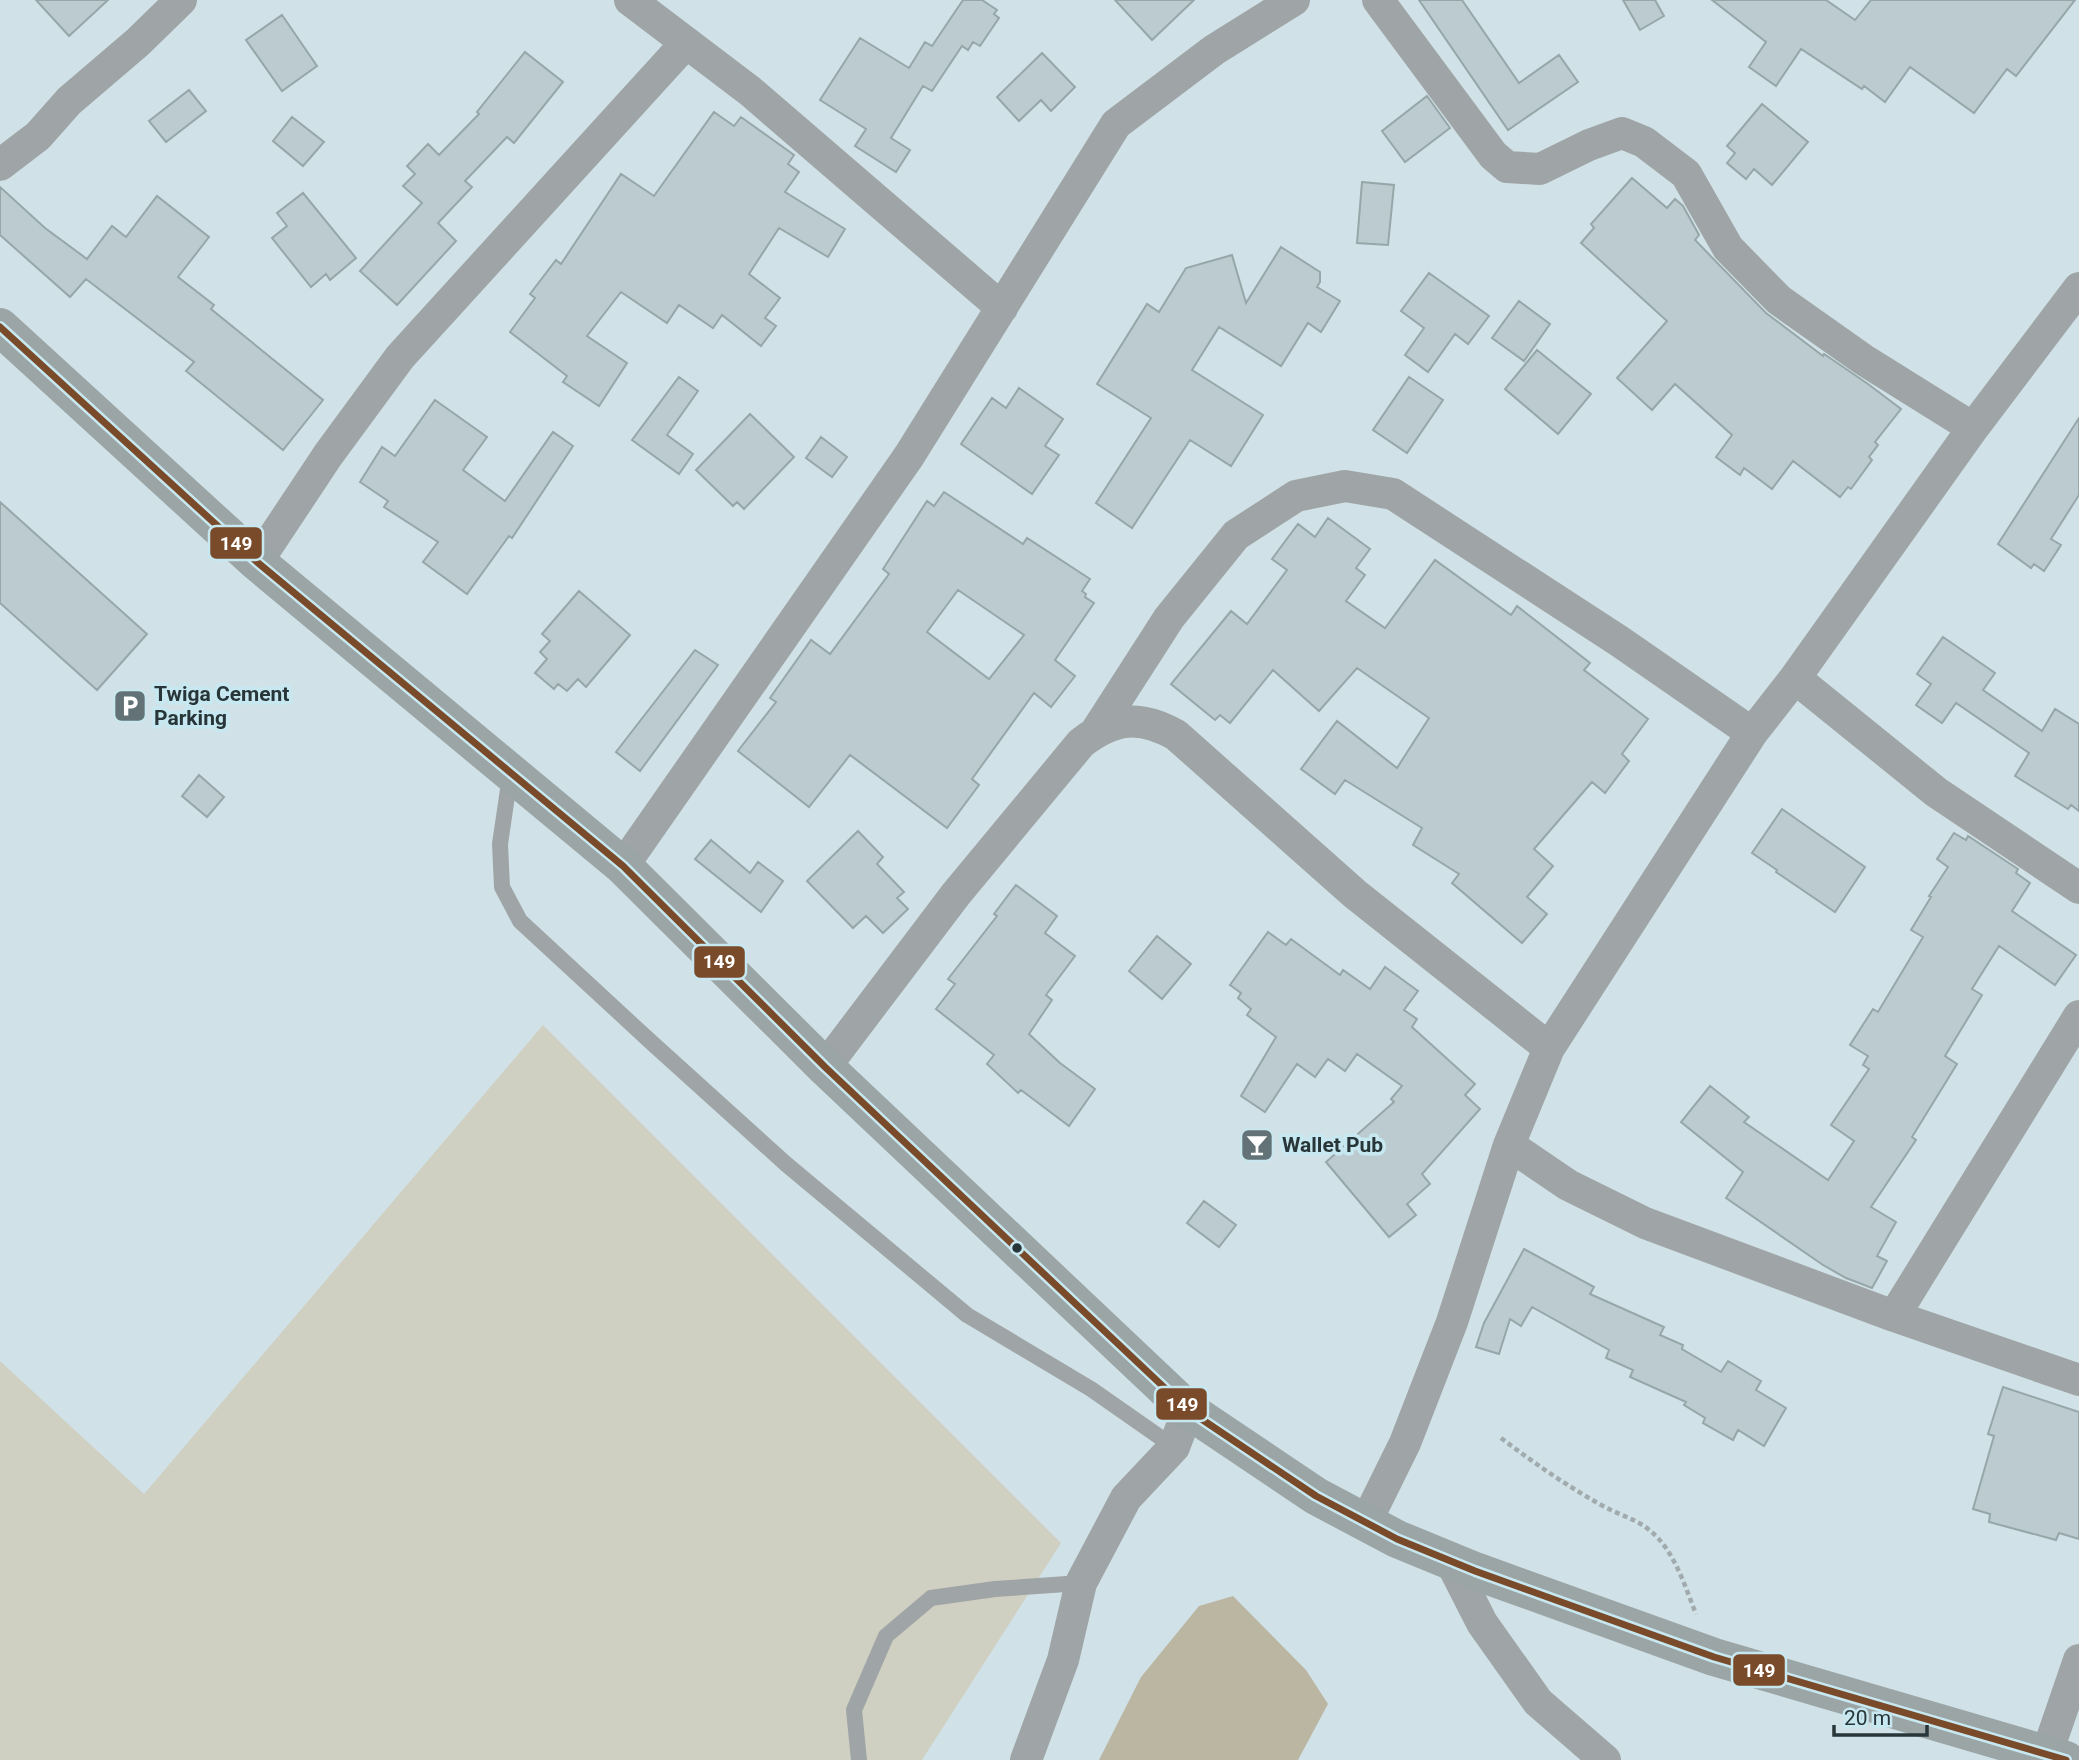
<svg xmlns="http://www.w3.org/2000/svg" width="2079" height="1760" font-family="Roboto,sans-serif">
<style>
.green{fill:#d0d0c2}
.water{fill:#bbb6a2}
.building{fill:#bbcbcf;stroke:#97a6a9;stroke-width:2;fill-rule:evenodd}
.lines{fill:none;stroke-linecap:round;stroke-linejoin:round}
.path{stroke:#a1aaac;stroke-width:4.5;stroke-dasharray:5 3.5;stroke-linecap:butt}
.service{stroke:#9fa5a6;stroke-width:16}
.minor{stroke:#9fa5a6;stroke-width:32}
.secondary{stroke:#9ba5a6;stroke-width:38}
.bus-1-casing{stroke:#c7e8f0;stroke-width:12}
.bus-1{stroke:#7a4b2a;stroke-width:7}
.bus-dot{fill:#293639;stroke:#c7e8f0;stroke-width:2.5}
.labels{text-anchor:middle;stroke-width:7;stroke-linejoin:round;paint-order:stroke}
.poi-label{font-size:21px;font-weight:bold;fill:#293639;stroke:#c7e8f0;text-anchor:start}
.line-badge{stroke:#c7e8f0;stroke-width:2.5}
.badge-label{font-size:19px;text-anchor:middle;font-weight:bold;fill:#fff}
</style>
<rect width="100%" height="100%" fill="#d0e2e7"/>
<path class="green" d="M543 1025 1061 1543 922 1760H0V1361L144 1494Z"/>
<path class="water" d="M1233 1596 1306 1670 1328 1704 1298 1760H1099L1141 1677 1199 1606Z"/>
<path class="building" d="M36 0H108L69 36Z
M963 0H982L997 10 994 14 999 18 980 46 973 42 968 50 962 46 932 91 923 86 891 138 910 150 896 172 855 146 866 129 820 100 860 38 909 68 925 42 932 46Z
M1115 0H1194L1152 40Z
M1419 0H1462L1519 83 1559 55 1578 82 1508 130Z
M1623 0H1655L1664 16 1640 30Z
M1712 0H1826L1855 20 1871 0H2075L2016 76 2007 69 1974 113 1910 67 1885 102 1864 86 1862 89 1801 49 1776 86 1749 67 1766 42Z
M282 15 317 66 282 91 246 40Z
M525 52 563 82 514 143 507 137 465 181 472 187 438 223 456 241 397 305 360 271 422 203 403 186 415 174 407 166 428 144 439 155 479 114 477 112Z
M1042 53 1075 87 1051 111 1041 100 1019 121 997 97Z
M189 90 206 111 166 142 149 121Z
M1427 96 1450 128 1405 162 1382 131Z
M1762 104 1808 142 1772 185 1754 169 1746 179 1727 163 1735 153 1727 146Z
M714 112 734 126 741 117 794 155 788 164 799 172 785 192 845 229 828 257 779 228 749 274 780 298 765 318 776 326 761 346 722 315 713 328 679 305 667 323 621 292 587 336 627 363 599 406 563 382 567 376 510 332 535 298 530 294 556 260 561 264 621 174 654 196Z
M292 117 324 142 303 166 273 141Z
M1632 178 1667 208 1675 199 1683 206 1699 235 1695 240 1766 313 1823 356 1824 354 1868 384 1901 409 1875 442 1878 445 1869 457 1872 460 1851 489 1848 487 1840 497 1793 461 1772 489 1744 468 1740 475 1716 457 1732 435 1675 384 1652 410 1617 378 1667 321 1581 243 1594 228 1591 224Z
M1362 182 1394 185 1388 245 1357 243Z
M0 187 45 228 87 259 112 226 126 237 157 196 209 237 178 277 214 305 211 309 323 400 283 450 186 371 194 362 86 279 70 297 0 235Z
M303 193 356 258 330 280 326 274 311 287 272 238 287 226 277 213Z
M1281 247 1320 272V282L1317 287 1340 301 1321 332 1308 323 1281 366 1219 327 1192 370 1263 415 1231 466 1190 440 1132 528 1096 503 1151 418 1097 384 1147 304 1159 312 1186 268 1232 255 1246 303Z
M1429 273 1489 316 1468 344 1455 334 1428 372 1405 355 1424 328 1401 311Z
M1519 301 1550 324 1524 361 1492 338Z
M1537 350 1591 394 1558 434 1505 389Z
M679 377 698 391 667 435 693 454 679 474 632 440Z
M1409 377 1443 400 1407 453 1373 430Z
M1019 388 1063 419 1045 446 1059 455 1032 494 961 444 992 398 1006 408Z
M435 400 487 437 463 470 505 501 553 432 573 446 512 538 509 536 467 594 423 562 438 542 384 507 388 501 360 482 382 447 395 456Z
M750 414 794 457 744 509 737 502 733 506 696 470Z
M2079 418V495L2051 539 2061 545 2044 571 2034 564 2031 568 1998 544Z
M821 437 847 457 832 477 806 458Z
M944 492 1023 544 1027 538 1090 579 1082 591 1086 594 1085 597 1094 603 1055 660 1075 676 1051 707 1034 693 972 779 979 785 947 828 850 755 809 807 738 751 776 702 770 698 811 640 830 654 889 574 883 569 927 501 934 506ZM958 590 1024 635 989 679 927 632Z
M0 502 147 634 97 690 0 603Z
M1328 518 1370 549 1356 568 1365 575 1346 601 1385 628 1435 560 1511 615 1517 606 1590 663 1584 670 1648 719 1622 754 1629 761 1605 793 1592 782 1534 849 1553 866 1527 897 1547 914 1522 943 1452 883 1459 874 1413 845 1422 828 1345 780 1335 794 1301 769 1337 721 1397 768 1429 718 1357 668 1319 711 1273 670 1230 723 1220 715 1215 720 1171 684 1231 611 1247 624 1287 570 1272 559 1298 524 1315 537Z
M579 591 630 635 586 687 578 679 567 691 558 684 554 689 535 673 547 659 540 652 550 641 542 634Z
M1943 637 1995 673 1983 690 2042 731 2055 709 2079 724V811L2071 805 2068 809 2015 776 2029 753 1956 703 1942 723 1916 705 1931 684 1917 674Z
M695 650 718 665 640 771 616 752Z
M199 775 224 797 207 817 182 796Z
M1782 809 1865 867 1835 912 1776 872 1777 870 1752 853Z
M858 831 883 857 877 864 904 892 897 898 908 909 883 933 866 916 853 928 807 881Z
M1954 833 1966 840 1968 836 2018 869 2016 873 2030 883 2012 911 2076 955 2055 985 1999 946 1972 989 1982 995 1945 1056 1957 1064 1912 1137 1916 1140 1871 1207 1896 1222 1877 1256 1887 1261 1872 1288 1846 1278 1823 1265 1726 1198 1743 1172 1681 1122 1710 1086 1749 1117 1744 1122 1828 1180 1854 1141 1831 1125 1869 1069 1863 1065 1868 1056 1850 1045 1873 1009 1878 1012 1923 937 1911 930 1931 897 1929 896 1948 867 1937 859Z
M711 840 750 873 758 862 783 881 761 912 695 859Z
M1016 885 1057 916 1045 933 1075 956 1046 995 1052 1000 1029 1034 1060 1063 1095 1089 1069 1126 1021 1090 1018 1093 987 1064 994 1055 936 1009 955 984 948 979 997 916 994 914Z
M1268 932 1286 945 1291 939 1340 975 1343 970 1370 989 1385 967 1418 991 1404 1010 1417 1019 1412 1027 1475 1084 1465 1095 1480 1109 1422 1174 1430 1184 1407 1204 1416 1215 1389 1237 1326 1162 1394 1102 1391 1099 1402 1086 1357 1054 1345 1071 1328 1059 1315 1077 1297 1064 1265 1112 1241 1096 1276 1037 1247 1015 1251 1009 1238 998 1241 993 1230 985Z
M1157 936 1191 964 1162 999 1129 971Z
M1204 1201 1236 1225 1219 1247 1187 1223Z
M1524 1249 1594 1287 1590 1294 1664 1327 1660 1335 1683 1345 1682 1349 1721 1372 1728 1361 1761 1381 1756 1390 1786 1408 1764 1446 1738 1430 1733 1440 1703 1423 1705 1418 1684 1405 1686 1402 1630 1377 1633 1370 1606 1358 1609 1350 1532 1307 1521 1326 1510 1319 1499 1354 1476 1347 1484 1323Z
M2003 1387 2079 1412V1539L2059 1533 2056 1540 1989 1522 1990 1514 1973 1509 1994 1436 1988 1434Z"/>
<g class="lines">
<path class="path" d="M1501 1438C1534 1463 1567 1486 1603 1506 1625 1518 1640 1519 1658 1538 1677 1559 1686 1589 1696 1614"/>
<path class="service" d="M510 776 500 844 502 887 520 921 651 1042 786 1164 967 1315 1091 1389 1174 1447
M859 1760 854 1710 886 1636 931 1598 995 1589 1081 1583"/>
<path class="minor" d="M630 0 750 91 1002 308
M1378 0 1493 155 1507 167 1540 169 1589 145 1622 133 1644 142 1686 174 1728 248 1779 300 1864 360 1973 428
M0 165 38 136 69 101 138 42 181 0
M257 562 328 455 400 357 686 43
M1795 678 1936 792 2079 888
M1097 730 1169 618 1236 535 1296 496 1345 486 1393 494 1619 641 1752 733
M623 866 909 456 1116 124 1214 50 1294 0
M825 1067 956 894 1081 743C1114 717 1140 715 1176 735L1355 894 1549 1048
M1509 1145 1568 1185 1645 1223 1894 1316 2079 1380
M1894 1316 2079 1016
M1366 1522 1405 1443 1452 1322 1509 1145 1549 1048 1752 733 1795 678 1973 428 2079 288
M1451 1562 1482 1623 1538 1702 1605 1760
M2047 1753 2079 1660
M1026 1760 1063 1660 1081 1583 1126 1498 1174 1447 1188 1410"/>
<path class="secondary" d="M0 327 257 562 623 866 825 1067 1188 1410 1316 1496 1397 1539 1475 1571 1714 1657 2066 1760"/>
<defs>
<path id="bus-1" d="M0 327 257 562 623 866 825 1067 1188 1410 1316 1496 1397 1539 1475 1571 1714 1657 2066 1760"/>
</defs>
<use href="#bus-1" class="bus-1-casing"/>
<use href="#bus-1" class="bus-1"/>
</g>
<defs>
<symbol id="parking-square" viewBox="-11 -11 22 22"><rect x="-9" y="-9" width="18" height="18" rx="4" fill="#637276" stroke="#c7e8f0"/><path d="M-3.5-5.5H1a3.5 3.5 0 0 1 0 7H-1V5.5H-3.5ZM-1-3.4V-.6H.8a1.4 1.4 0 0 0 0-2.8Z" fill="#fff"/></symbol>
<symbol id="bar-square" viewBox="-11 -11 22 22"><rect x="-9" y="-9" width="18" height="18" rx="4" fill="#637276" stroke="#c7e8f0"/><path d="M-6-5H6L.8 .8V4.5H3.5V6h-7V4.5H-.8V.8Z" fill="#fff"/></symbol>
</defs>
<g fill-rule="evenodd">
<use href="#parking-square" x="111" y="687" width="38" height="38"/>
<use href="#bar-square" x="1238" y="1126" width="38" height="38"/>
</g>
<circle class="bus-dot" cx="1017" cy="1248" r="6"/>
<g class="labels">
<g class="poi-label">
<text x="154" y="701">Twiga Cement<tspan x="154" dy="24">Parking</tspan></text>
<text x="1282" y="1152">Wallet Pub</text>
</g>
</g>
<g class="line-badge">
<rect x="209" y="526" width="54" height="34" rx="7" fill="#7a4b2a"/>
<rect x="693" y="945" width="53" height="34" rx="7" fill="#7a4b2a"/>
<rect x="1155" y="1387" width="53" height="34" rx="7" fill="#7a4b2a"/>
<rect x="1732" y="1653" width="54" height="34" rx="7" fill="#7a4b2a"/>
</g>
<g class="badge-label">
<text x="236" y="550">149</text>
<text x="719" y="968">149</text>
<text x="1182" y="1411">149</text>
<text x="1759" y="1677">149</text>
</g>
<path d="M1834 1725v10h93v-10" fill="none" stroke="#293639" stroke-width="3.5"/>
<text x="1844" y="1725" font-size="21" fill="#293639" stroke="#c7e8f0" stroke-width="5" paint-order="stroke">20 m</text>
</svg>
